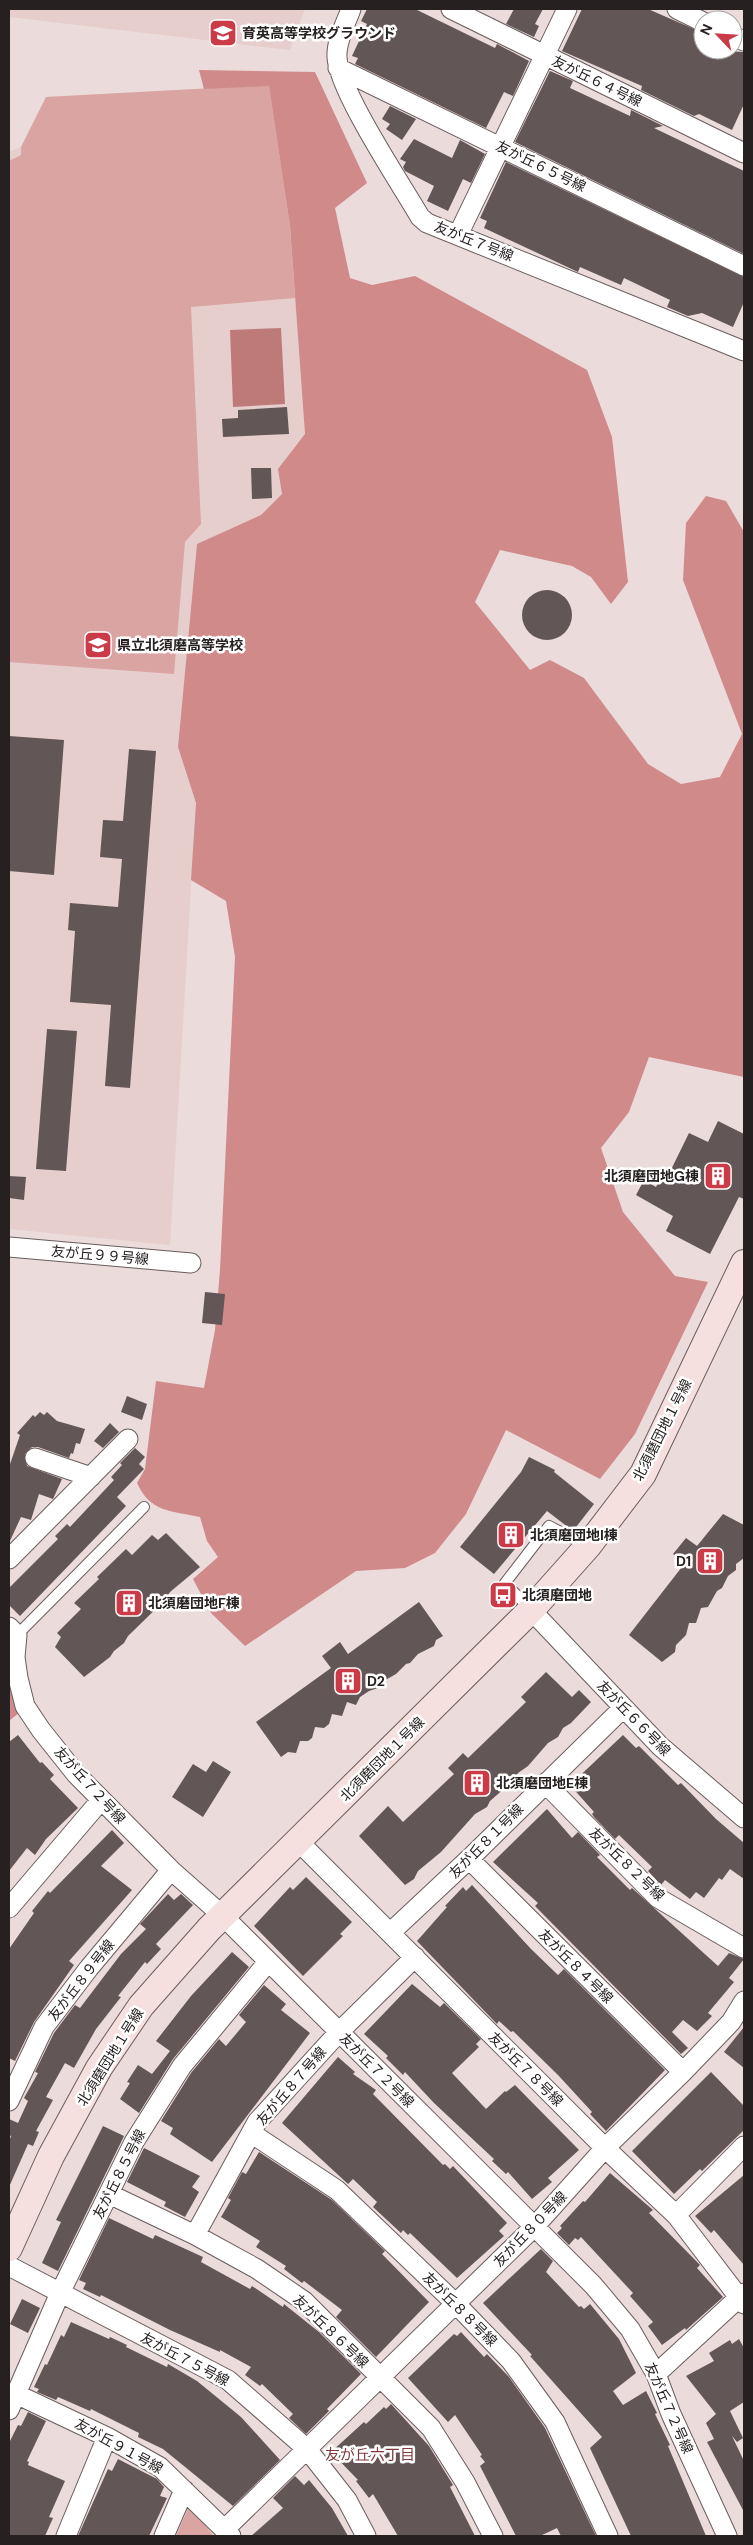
<svg xmlns="http://www.w3.org/2000/svg" width="753" height="2545" font-family="'DM Sans','Noto Sans JP',sans-serif">
<style>
.built{fill:#e6cecd}
.green{fill:#daa4a2}
.forest{fill:#cf8a89}
.water{fill:#bd7a79}
.building{fill:#635656}
.lines{fill:none;stroke-linecap:round;stroke-linejoin:round}
.lane-casing{stroke:#6a5d5d;stroke-width:12}
.street-casing{stroke:#6a5d5d;stroke-width:21}
.secondary-casing{stroke:#6a5d5d;stroke-width:28}
.lane{stroke:#fff;stroke-width:10}
.street{stroke:#fff;stroke-width:19}
.secondary{stroke:#f6dfdf;stroke-width:26}
.labels{text-anchor:middle;stroke-width:5;stroke-linejoin:round;paint-order:stroke}
.poi-label{font-size:14px;font-weight:bold;fill:#262020;stroke:#fff;text-anchor:start}
.street-label{font-size:14px;fill:#262020;stroke:#fff}
.neighbourhood-label{font-size:15px;fill:#81393b;stroke:#fff}
</style>
<rect width="100%" height="100%" fill="#ebdbdb"/>
<path class="built" d="M9 9H305L290 50 9 17Z
M269 85 290 226 305 435 279 469 282 494 261 515 197 544 178 747 196 803 170 1245 9 1229V152L21 147 46 97Z"/>
<path class="green" d="M269 85 290 226 295 298 191 307 201 524 185 542 174 674 9 662V161L21 155V147L46 97Z
M189 2506 214 2536H176Z"/>
<path class="forest" d="M199 70 315 72 367 183 335 208 350 278 372 285 415 276 587 370 612 437 628 582 611 604 591 577 572 566 500 550 475 602 530 670 550 660 584 678 648 764 681 784 720 777 742 734 683 580 686 523 706 496 726 501 744 532V1077L649 1057 629 1112 601 1148 623 1212 675 1276 708 1282 635 1434 600 1479 506 1430 466 1514 435 1553 405 1568 356 1571 245 1646 211 1613 193 1579 218 1557 207 1541 200 1517C171 1511 150 1512 137 1483L145 1469 156 1381 204 1388 215 1330 220 1270 235 957 226 901 191 880 196 803 178 747 197 544 261 515 282 494 278 469 305 434 290 226 269 86 204 89Z
M9 1658 20 1712 9 1721Z"/>
<path class="water" d="M281 328 285 404 233 407 230 330Z"/>
<path class="building" d="M367 9H415L495 48 497 44 529 61 513 96 504 92 486 128 355 64 358 58 352 56 367 24 361 21Z
M514 9H543L535 24 539 26 534 37 506 24Z
M582 9H648L703 33V50L744 52V104L732 130 699 114 694 116 641 90 642 86 562 51Z
M550 71 573 81 570 88 630 116 631 110 663 126 654 128 744 171V254L515 142Z
M390 106 416 119 402 140 386 129 390 124 382 119Z
M414 139 452 158 460 140 485 154 471 183 463 179 448 211 427 201 434 186 405 171 403 167 406 162 400 159Z
M506 162 744 277V302L733 327 702 313 688 316 667 307 670 300 624 278 621 285 580 267 578 272 484 228 487 221 480 218Z
M287 407 289 434 223 437 222 419 238 418V410Z
M251 468H271L272 498 252 499Z
M522 615a25 25 0 1 1 50 0a25 25 0 1 1-50 0Z
M9 736 64 740 54 875 9 871Z
M129 749 156 751 130 1088 105 1086 111 1005 70 1002 75 931 68 930 70 903 118 907 122 859 100 857 103 820 123 821Z
M47 1029 77 1031 66 1171 36 1169Z
M718 1121 744 1134V1199L739 1197 710 1254 666 1231 673 1216 636 1195 644 1180 656 1187 660 1179 665 1182 689 1133 708 1142Z
M9 1176 26 1177 24 1200 9 1198Z
M205 1292 225 1294 222 1325 202 1323Z
M127 1396 147 1404 142 1420 121 1412Z
M40 1412 44 1415 47 1412 57 1421 85 1429 80 1444 76 1443 73 1454 71 1453 69 1458 38 1447H32L25 1454 27 1466 62 1479 53 1499 39 1494 31 1520 21 1517 9 1543V1467L20 1435 17 1433 33 1415 35 1417Z
M110 1423 119 1432 103 1448 94 1441Z
M135 1448 145 1457 139 1464 144 1469 117 1497 126 1506 20 1616 9 1605V1588L58 1539 55 1536 67 1524 70 1527 114 1480 111 1477 122 1465 120 1463Z
M529 1457 555 1470 554 1472 594 1504 573 1531 547 1511 494 1574 460 1547 521 1472Z
M723 1514 744 1525V1558L736 1564V1570L728 1576 722 1588 717 1591 708 1607 701 1608 696 1623H689L686 1635 676 1645 675 1652 662 1662 629 1635 685 1563 673 1554 686 1538 697 1546Z
M166 1533 200 1567 170 1592 165 1600 128 1636 124 1643 114 1651 110 1657 84 1677 55 1647 61 1637 57 1633 81 1609 74 1603 99 1579 97 1577 126 1549 132 1555 152 1535 158 1540Z
M419 1602 443 1636 436 1640 434 1646 418 1654 410 1663 406 1664 396 1674 380 1683 378 1688 369 1691 360 1697 356 1705 347 1702 342 1716 332 1714 329 1724 324 1728 315 1727 312 1738 308 1741H300L296 1753 288 1752 281 1757 256 1722 331 1668 322 1656 340 1642 348 1654Z
M546 1672 572 1697 579 1690 591 1702 571 1723 563 1728 558 1737 548 1743 528 1766 518 1773 514 1780 490 1801 487 1807 475 1814 441 1852 418 1871 414 1879 405 1885 359 1836 388 1806 403 1822 454 1774 448 1768 463 1753 468 1758 526 1702 521 1697Z
M18 1735 40 1763 42 1762 54 1775 50 1779 78 1808 46 1839 35 1855 27 1848 9 1871V1742Z
M623 1735 636 1748 639 1746 678 1785 681 1783 716 1819 744 1843V1879L730 1869 722 1880 719 1878 704 1898 696 1892 690 1899 665 1880 661 1885 648 1871 652 1867 619 1835 615 1839 594 1817 592 1814 594 1812 570 1785Z
M213 1761 231 1772 203 1817 172 1797 193 1764 206 1772Z
M547 1809 572 1838 578 1832 600 1855 597 1857 630 1890 632 1888 718 1966 729 1953 744 1959 729 1978 734 1982 708 2013 712 2016 697 2031 683 2020 672 2032 688 2048 681 2054 535 1906 538 1903 493 1862Z
M112 1830 124 1843 101 1866 132 1890 69 1961 74 1965 34 2022 15 2061 9 2058V1949L34 1913 32 1911 48 1891 50 1893Z
M306 1877 352 1922 340 1934 343 1936 303 1976 254 1926 290 1887 293 1890Z
M472 1885 531 1949 558 1975 564 1969 665 2070 606 2131 590 2114 592 2112 558 2075 513 2031 511 2032 499 2021 497 2024 417 1941 447 1907 445 1906 463 1887 466 1891Z
M168 1894 174 1900 181 1894 193 1905 156 1944 161 1949 147 1964 145 1962 118 1996 121 1997 96 2029 74 2068 65 2063 46 2097 53 2100 36 2131 39 2132 33 2146 28 2144 9 2187V2142L11 2136 9 2135V2119L18 2123 28 2101 24 2098 38 2073 35 2072 54 2033 75 2005 80 2008 121 1954 146 1929 140 1924Z
M232 1952 249 1967 173 2059 139 2113 120 2099 130 2083 127 2082 138 2065 152 2074 170 2051 156 2041 191 1996Z
M412 1984 440 2007 444 2003 481 2039 476 2044 479 2047 452 2073 486 2109 505 2091 506 2092 515 2085 579 2150 548 2178 552 2182 532 2199 508 2172 506 2174 492 2161 494 2159 434 2103 405 2072 403 2075 386 2058 388 2056 364 2034Z
M264 1985 286 2004 281 2010 310 2033 212 2162 170 2134 173 2128 161 2121 191 2073 219 2039 226 2046 246 2022 239 2015Z
M744 2027V2068L724 2052Z
M338 2057 355 2072 353 2074 376 2090 373 2094 443 2165 445 2164 450 2169 453 2166 507 2223 499 2231 504 2236 457 2278 410 2233 408 2235 403 2230 401 2233 373 2207 377 2202 353 2179 348 2184 282 2123Z
M711 2072 744 2106V2130L702 2171 700 2169 674 2194 632 2151Z
M103 2126 124 2136 58 2271 42 2263 61 2222 56 2220Z
M144 2148 200 2176 192 2187 199 2192 185 2217 164 2206 166 2202 127 2182Z
M259 2152 332 2200 385 2251 382 2254 429 2302 376 2357 336 2317 342 2310 304 2281 302 2283 284 2269 286 2266 256 2247 260 2241 221 2217 231 2200 228 2198 242 2172 246 2174Z
M610 2173 653 2210 649 2213 700 2265 697 2268 723 2297 686 2330 685 2328 662 2345 648 2326 653 2322 630 2296 633 2293 581 2237 578 2240 575 2238 569 2245 557 2233 562 2228 560 2226 583 2201 585 2202Z
M744 2175V2265L714 2230 711 2233 695 2216Z
M109 2218 153 2239 155 2235 203 2257 201 2262 250 2289 252 2286 283 2307 284 2304 319 2332 361 2374 327 2409 329 2411 306 2434 289 2418 293 2414 262 2384 260 2386 245 2375 251 2367 220 2350V2352L170 2330 101 2295 100 2297 83 2289 86 2283 79 2280Z
M541 2249 553 2261 546 2272 579 2307 581 2306 584 2309 590 2304 619 2339 636 2373 613 2391 623 2405 646 2391 657 2413 655 2414 670 2445 668 2446 706 2536H631L590 2448 602 2437 530 2356 532 2355 483 2303Z
M22 2299 40 2308 28 2333 10 2324Z
M71 2322 109 2339 110 2337 127 2345 126 2347 167 2367 168 2364 197 2381 241 2417 280 2460 233 2506 163 2449 138 2437 139 2433 91 2409 90 2411 58 2397 56 2400 37 2392 39 2389 34 2387 45 2364 47 2365 61 2335 64 2337Z
M461 2332 484 2357 487 2354 509 2377 545 2428 596 2536H561L557 2528 540 2536H516L480 2466 485 2462 480 2456 482 2455 455 2415 448 2422 408 2378 454 2334 457 2336Z
M739 2339 744 2348V2402L730 2411 743 2438 737 2442 732 2436 744 2461V2512L707 2442 714 2439 706 2423 716 2414 686 2376 714 2361 709 2353 730 2340 732 2344Z
M391 2404 429 2446 453 2485 450 2487 475 2536H398L373 2494 369 2498 356 2481 358 2480 331 2452 364 2422 366 2424 384 2407 386 2409Z
M28 2412 46 2421 27 2461 29 2462 28 2465 65 2481 49 2517 53 2518 45 2536H9V2443L18 2425 21 2426Z
M118 2459 157 2479 164 2487 160 2496 167 2498 149 2536H78L108 2469 112 2471Z
M295 2476 304 2485 309 2480 332 2508 348 2536H251L283 2508 273 2498Z"/>
<g class="lines">
<defs>
<path id="lane" d="M531 1610 505 1583 549 1526 588 1546
M17 1635 144 1507"/>
<path id="street" d="M351 9C346 23 336 41 337 57 338 90 401 184 420 217L427 223 744 351
M451 9 744 153
M677 9 703 22
M733 36 744 41
M338 68 744 266
M458 235 567 9
M9 1247 191 1263
M35 1458 91 1477
M9 1559 128 1439
M531 1610 660 1746 744 1818
M9 1627 17 1635 15 1657 18 1678 25 1706 41 1730 76 1774 171 1870 223 1916 593 2285 630 2329 656 2374 671 2414 727 2536
M545 1783 658 1898 744 1948
M298 1841 605 2148 676 2215 744 2304
M469 1859 683 2072
M9 1908 101 1800
M391 1932 469 1859 623 1708
M9 2101 44 2027 89 1968 171 1870
M251 2133 337 2190 456 2304 511 2361 555 2422 608 2536
M109 2194 195 2235 257 2269 304 2301 431 2428 465 2482 493 2536
M676 2215 744 2146
M195 2235 257 2122 339 2032 415 1957
M9 2266 228 2380 307 2449 347 2500 366 2536
M656 2374 744 2293
M16 2394 107 2437 160 2467 231 2536
M9 2410 60 2293 134 2142 182 2066 268 1962
M225 2529 535 2226 605 2148 683 2072 731 2022 744 2001
M66 2536 107 2437
M164 2536 184 2490"/>
<path id="secondary" d="M9 2248 51 2156 99 2068 141 2006 209 1929 531 1610 588 1546 643 1474 744 1263"/>
</defs>
<use href="#lane" class="lane-casing"/>
<use href="#street" class="street-casing"/>
<use href="#secondary" class="secondary-casing"/>
<use href="#lane" class="lane"/>
<use href="#street" class="street"/>
<use href="#secondary" class="secondary"/>
</g>
<defs>
<symbol id="school-square" viewBox="-11 -11 22 22"><rect x="-9" y="-9" width="18" height="18" rx="4" fill="#ca3a47" stroke="#fff"/><path d="M0-5L7-2L0 1L-7-2ZM-4 1L0 2.5L4 1V4Q0 6-4 4Z" fill="#fff"/></symbol>
<symbol id="building-square" viewBox="-11 -11 22 22"><rect x="-9" y="-9" width="18" height="18" rx="4" fill="#ca3a47" stroke="#fff"/><path d="M-4-6H4V6H1V3H-1V6H-4ZM-2.5-4.3h1.7v1.8h-1.7ZM.8-4.3h1.7v1.8H.8ZM-2.5-1h1.7V.8h-1.7ZM.8-1h1.7V.8H.8Z" fill="#fff"/></symbol>
<symbol id="bus-square" viewBox="-11 -11 22 22"><rect x="-9" y="-9" width="18" height="18" rx="4" fill="#ca3a47" stroke="#fff"/><path d="M-5-6H5V4H4V6H2V4H-2V6H-4V4H-5ZM-3.5-4V0h7V-4ZM-3.5 1.2v1.5H-2V1.2ZM2 1.2v1.5H3.5V1.2Z" fill="#fff"/></symbol>
</defs>
<g fill-rule="evenodd">
<use href="#school-square" x="207" y="17" width="32" height="32"/>
<use href="#school-square" x="82" y="629" width="32" height="32"/>
<use href="#building-square" x="702" y="1160" width="32" height="32"/>
<use href="#building-square" x="495" y="1519" width="32" height="32"/>
<use href="#building-square" x="694" y="1545" width="32" height="32"/>
<use href="#bus-square" x="487" y="1579" width="32" height="32"/>
<use href="#building-square" x="113" y="1587" width="32" height="32"/>
<use href="#building-square" x="332" y="1665" width="32" height="32"/>
<use href="#building-square" x="461" y="1767" width="32" height="32"/>
</g>
<g class="labels">
<g class="poi-label">
<text x="242" y="38">育英高等学校グラウンド</text>
<text x="117" y="650">県立北須磨高等学校</text>
<text x="699" y="1181" text-anchor="end">北須磨団地G棟</text>
<text x="530" y="1540">北須磨団地I棟</text>
<text x="691" y="1566" text-anchor="end">D1</text>
<text x="522" y="1600">北須磨団地</text>
<text x="148" y="1608">北須磨団地F棟</text>
<text x="367" y="1686">D2</text>
<text x="496" y="1788">北須磨団地E棟</text>
</g>
<g class="street-label">
<text transform="translate(597 81) rotate(26)" y="5">友が丘６４号線</text>
<text transform="translate(541 166) rotate(26)" y="5">友が丘６５号線</text>
<text transform="translate(474 241) rotate(22)" y="5">友が丘７号線</text>
<text transform="translate(100 1255) rotate(5)" y="5">友が丘９９号線</text>
<text transform="translate(662 1430) rotate(-63)" y="5">北須磨団地１号線</text>
<text transform="translate(634 1718) rotate(46)" y="5">友が丘６６号線</text>
<text transform="translate(382 1759) rotate(-45)" y="5">北須磨団地１号線</text>
<text transform="translate(90 1785) rotate(48)" y="5">友が丘７２号線</text>
<text transform="translate(486 1841) rotate(-45)" y="5">友が丘８１号線</text>
<text transform="translate(627 1864) rotate(44)" y="5">友が丘８２号線</text>
<text transform="translate(576 1966) rotate(45)" y="5">友が丘８４号線</text>
<text transform="translate(81 1980) rotate(-52)" y="5">友が丘８９号線</text>
<text transform="translate(110 2057) rotate(-58)" y="5">北須磨団地１号線</text>
<text transform="translate(526 2069) rotate(45)" y="5">友が丘７８号線</text>
<text transform="translate(377 2070) rotate(45)" y="5">友が丘７２号線</text>
<text transform="translate(291 2086) rotate(-49)" y="5">友が丘８７号線</text>
<text transform="translate(119 2174) rotate(-63)" y="5">友が丘８５号線</text>
<text transform="translate(530 2229) rotate(-46)" y="5">友が丘８０号線</text>
<text transform="translate(460 2309) rotate(45)" y="5">友が丘８８号線</text>
<text transform="translate(331 2331) rotate(44)" y="5">友が丘８６号線</text>
<text transform="translate(185 2359) rotate(28)" y="5">友が丘７５号線</text>
<text transform="translate(669 2408) rotate(66)" y="5">友が丘７２号線</text>
<text transform="translate(119 2446) rotate(29)" y="5">友が丘９１号線</text>
</g>
<g class="neighbourhood-label">
<text x="370" y="2460">友が丘六丁目</text>
</g>
</g>
<rect width="753" height="2545" fill="none" stroke="#262020" stroke-width="20"/>
<g transform="translate(718 35) rotate(295)"><circle r="24" fill="#ffffff" stroke="#a8a6a6"/>
<path d="M0-4L9 19L0 12L-9 19Z" fill="#ca3a47"/>
<text y="-8" font-size="14" font-weight="bold" text-anchor="middle" fill="#262020">N</text>
</g>
</svg>
